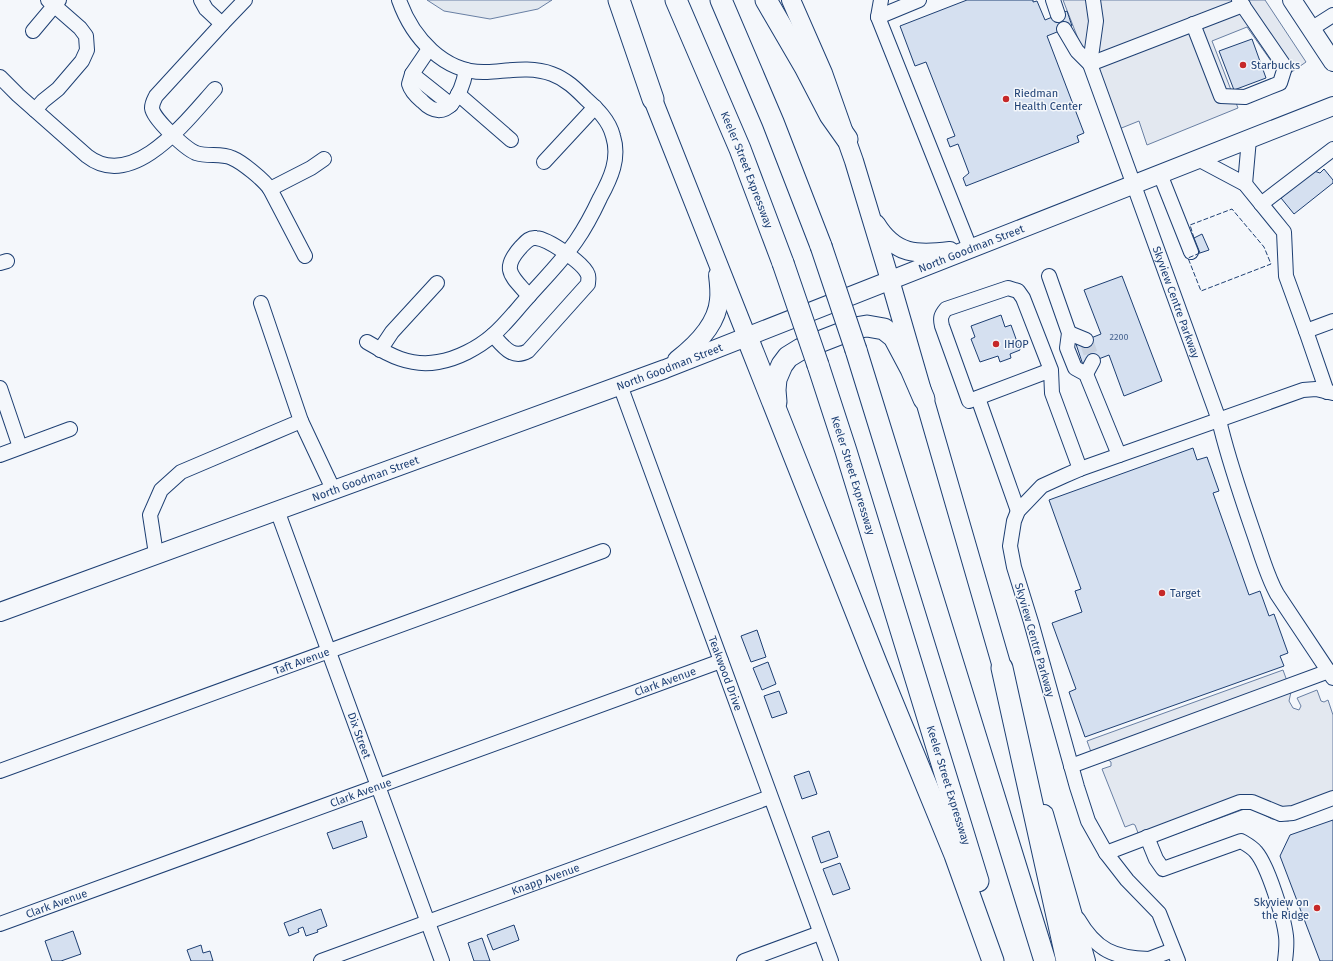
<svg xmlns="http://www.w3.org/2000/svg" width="1333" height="961" font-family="'Fira Sans',sans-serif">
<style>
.green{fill:#e3e9f0;stroke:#687fa3}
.parking{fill:#e3e8f0;stroke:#687fa3}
.building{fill:#d5e0f0;stroke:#1d3f73}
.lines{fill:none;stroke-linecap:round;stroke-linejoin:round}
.minor-tunnel{stroke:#c9d2e0;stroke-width:14;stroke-dasharray:14 7;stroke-linecap:butt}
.minor-casing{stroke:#1d3f73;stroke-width:16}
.major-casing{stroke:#1d3f73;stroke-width:20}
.highway-casing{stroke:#1d3f73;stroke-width:23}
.minor{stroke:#f4f7fb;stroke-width:14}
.major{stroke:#f4f7fb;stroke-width:18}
.highway{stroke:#f4f7fb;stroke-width:21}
.highway-bridge-casing{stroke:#1d3f73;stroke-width:23;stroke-linecap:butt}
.highway-bridge{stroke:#f4f7fb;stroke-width:21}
.fence{stroke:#1d3f73;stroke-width:1;stroke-dasharray:5 2;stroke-linecap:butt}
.poi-dot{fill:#c62828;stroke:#f4f7fb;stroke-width:1.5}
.labels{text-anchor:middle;stroke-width:3;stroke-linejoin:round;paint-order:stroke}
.number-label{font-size:9px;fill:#4b6792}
.poi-label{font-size:11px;fill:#1d3f73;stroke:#f4f7fb;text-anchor:start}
.street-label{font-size:11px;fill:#1d3f73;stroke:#f4f7fb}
</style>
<rect width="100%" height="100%" fill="#f4f7fb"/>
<path class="green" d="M427 0H552L538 9 490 19 444 11Z"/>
<path class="parking" d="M1063 0H1265L1306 62 1283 78 1247 27 1212 41 1238 108 1147 145 1139 121 1114 131Z
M1283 670 1291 692 1289 701 1293 708 1299 710 1301 706 1297 698 1317 690 1321 701 1324 702 1328 700 1333 715V805L1288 821 1272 819 1250 807 1143 846 1135 825 1133 824 1125 827 1102 769 1111 766V762L1107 759 1095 763 1087 741Z"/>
<path class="building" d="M967 0H1033V2L1037 1 1045 20 1067 11 1072 26 1047 36 1084 133 1077 136 1079 142 966 186 963 178 969 173 958 144 950 147 947 139 955 136 926 62 915 66 900 26Z
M1252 39 1266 78 1234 90 1219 51Z
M1324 169 1333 180V183L1294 214 1281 198 1314 171 1320 173Z
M1202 234 1209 250 1200 253 1194 238Z
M1122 276 1162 381 1124 396 1109 355 1083 365 1076 344 1101 334 1084 290Z
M1001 315 1005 327 1011 325 1020 350 1010 354 1011 358 1000 362 998 356 980 362 971 339 975 337 971 326Z
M1193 448 1197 460 1207 457 1219 491 1213 493 1249 595 1260 591 1269 616 1274 614 1288 653 1280 656 1284 666 1085 737 1069 692 1076 689 1052 623 1082 612 1075 591 1081 589 1049 500Z
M757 630 766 657 751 662 741 636Z
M768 662 776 684 762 690 753 668Z
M779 691 787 713 772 718 764 696Z
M809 771 817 794 802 799 794 776Z
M1333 820V961H1320L1280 856 1290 835Z
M362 821 367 837 333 849 327 833Z
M829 831 838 857 821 863 812 837Z
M840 863 850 889 833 895 823 869Z
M321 909 327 926 317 930 318 932 306 936 303 927 298 929 299 932 289 936 284 923Z
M514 925 519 940 493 950 487 935Z
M73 931 81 954 61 961H52L45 941Z
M482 938 490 961H474L468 943Z
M201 945 203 953 210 951 213 961H191L187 950Z"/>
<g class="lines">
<path class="minor-tunnel" d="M1086 340 1093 361"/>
<defs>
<g id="minor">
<path d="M201 0 206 9 222 24 245 0"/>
<path d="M881 0 878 17 970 248"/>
<path d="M1053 0 1058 15"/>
<path id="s1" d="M1093 0 1096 21 1090 64 1219 420C1228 459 1241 496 1254 534 1261 554 1267 576 1277 594L1333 678"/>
<path d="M878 17 919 0"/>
<path d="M222 24 156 96C154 100 152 103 152 108 153 119 186 149 196 153 208 157 221 153 232 158 242 162 264 180 270 189L305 256"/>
<path d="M1193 24 1221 96 1245 97 1280 83 1285 67 1239 0"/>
<path d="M1064 29 1077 51 1090 64 1243 5"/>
<path d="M1311 29 1333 15"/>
<path d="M33 31 59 0"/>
<path d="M429 49 412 74 409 84C411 91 416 96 422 101 447 127 462 92 466 70"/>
<path d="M412 74 451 105"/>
<path d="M0 77 18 95 87 156C133 192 187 120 215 89"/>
<path d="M458 94 511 140"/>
<path d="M35 110 43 101 58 89 82 61 87 50 86 36 80 28 48 0"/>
<path d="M1198 159 1245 184 1284 232 1286 276 1306 331"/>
<path d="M544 162 595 107"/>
<path d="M1160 174 1191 252"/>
<path d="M1245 184 1249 139"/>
<path d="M270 189 311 168 324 159"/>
<path d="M1261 204 1333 149"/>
<path d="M0 263 7 261"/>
<path d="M1049 276 1069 333 1067 348 1075 368 1086 374 1119 455"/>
<path d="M1069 333 1086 340"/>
<path d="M493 335C503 346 512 360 528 351L588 284C588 281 589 277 588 275 584 263 548 239 536 238 529 237 525 243 521 247 500 270 512 276 529 296"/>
<path d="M367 342C389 355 410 367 438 362 457 359 478 348 493 335 506 324 517 309 529 296 545 278 562 261 576 241 585 228 593 213 600 198 611 178 620 158 613 136 609 120 597 109 586 99 576 89 566 79 552 74 531 66 508 71 487 72 444 74 412 37 399 0"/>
<path d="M380 350 392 332 437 283"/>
<path d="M1051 370 969 401 942 326C940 318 941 315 946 309L1008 288 1018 291 1023 298 1051 370 1052 393 1080 469"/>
<path d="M1086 374 1093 361"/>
<path id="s2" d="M620 385 831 961"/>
<path d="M0 388 20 447"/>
<path d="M1327 392 1306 331 1333 321"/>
<path d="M978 398 1018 511"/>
<path d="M301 421 333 489"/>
<path d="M0 455 70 429"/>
<path id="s3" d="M277 510 442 961"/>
<path d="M156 554 150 515 161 490 181 472 301 421 261 303"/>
<path d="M1071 766 1329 671"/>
<path id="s4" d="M0 771 603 551"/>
<path d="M1147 837 1156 859 1163 869 1241 841C1246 844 1252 847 1256 852 1268 866 1284 918 1286 936 1287 944 1286 953 1285 961"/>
<path d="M1106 853 1240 802H1252L1281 814 1293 813 1333 798"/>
<path d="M1078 919C1096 950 1114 958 1149 959"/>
<path id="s5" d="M0 924 721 661"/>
<path id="s6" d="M321 961 770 797"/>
<path d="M744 961 820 933"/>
<path d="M1147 961 1149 959 1173 950"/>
<path d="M1178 961 1159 913 1127 880 1106 853 1088 821 1077 787 1031 622 1014 567 1010 546 1014 521 1018 511 1042 486 1064 476 1080 469 1303 390 1316 389 1333 393"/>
</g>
<g id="major">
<path d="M791 0 823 73 854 161 890 280 1006 681"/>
<path d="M1292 0 1333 62"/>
<path d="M648 87 747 337"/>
<path d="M876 224C895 255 917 255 950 251"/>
<path d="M677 360C695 346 717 325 719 300 720 292 719 283 718 275"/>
<path id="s7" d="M0 612 665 369 1333 106"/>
<path d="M1044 814 1086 961"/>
</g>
<g id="highway">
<path d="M619 0 653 99"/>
<path id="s8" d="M676 0 740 149 783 263"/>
<path d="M721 0 773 122 821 246"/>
<path d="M766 0 805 67 830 115 847 139"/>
<path d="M747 337 877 665 955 855 993 961"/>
<path d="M856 350 1045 961"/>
<path id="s9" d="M818 365 846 451 978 881"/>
<path d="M776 402 775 390 776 379 782 365 788 357 801 349 855 328 867 326 884 329 894 337 911 369 924 399"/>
<path d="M1002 668 1067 961"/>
</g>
</defs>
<use href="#minor" class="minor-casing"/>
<use href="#major" class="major-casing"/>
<use href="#highway" class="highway-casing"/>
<use href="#minor" class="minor"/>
<use href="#major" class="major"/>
<use href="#highway" class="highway"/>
<defs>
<path id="highway-bridge" d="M821 246 856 350
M783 263 818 365"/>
</defs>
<use href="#highway-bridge" class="highway-bridge-casing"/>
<use href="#highway-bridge" class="highway-bridge"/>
<path class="fence" d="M1194 238 1190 225 1232 209 1264 247 1271 264 1201 291 1188 258 1200 253"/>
</g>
<g class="poi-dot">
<circle cx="1243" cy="65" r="4"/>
<circle cx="1006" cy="99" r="4"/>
<circle cx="996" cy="344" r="4"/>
<circle cx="1162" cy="593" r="4"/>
<circle cx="1317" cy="908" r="4"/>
</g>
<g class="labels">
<g class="number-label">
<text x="1119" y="340">2200</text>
</g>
<g class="poi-label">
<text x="1251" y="69">Starbucks</text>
<text x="1014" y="97">Riedman<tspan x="1014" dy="13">Health Center</tspan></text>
<text x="1004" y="348">IHOP</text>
<text x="1170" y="597">Target</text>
<text x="1309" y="906" text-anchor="end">Skyview on<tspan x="1309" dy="13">the Ridge</tspan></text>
</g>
<g class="street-label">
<text dy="4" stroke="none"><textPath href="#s8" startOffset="184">Keeler Street Expressway</textPath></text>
<text dy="4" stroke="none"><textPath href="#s7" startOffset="1037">North Goodman Street</textPath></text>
<text dy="4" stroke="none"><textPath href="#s1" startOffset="318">Skyview Centre Parkway</textPath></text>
<text dy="4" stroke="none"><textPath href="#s7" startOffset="713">North Goodman Street</textPath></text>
<text dy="4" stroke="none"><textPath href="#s9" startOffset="116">Keeler Street Expressway</textPath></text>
<text dy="4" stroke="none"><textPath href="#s7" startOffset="389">North Goodman Street</textPath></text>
<text transform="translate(1035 640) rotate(74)" y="4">Skyview Centre Parkway</text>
<text dy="4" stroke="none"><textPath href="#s4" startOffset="321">Taft Avenue</textPath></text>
<text dy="4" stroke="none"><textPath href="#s2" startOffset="307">Teakwood Drive</textPath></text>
<text dy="4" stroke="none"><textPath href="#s5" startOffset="708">Clark Avenue</textPath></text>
<text dy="4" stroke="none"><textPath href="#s3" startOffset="240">Dix Street</textPath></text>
<text dy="4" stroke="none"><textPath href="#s9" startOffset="440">Keeler Street Expressway</textPath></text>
<text dy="4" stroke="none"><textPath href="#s5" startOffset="384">Clark Avenue</textPath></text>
<text dy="4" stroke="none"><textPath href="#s6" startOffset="239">Knapp Avenue</textPath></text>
<text dy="4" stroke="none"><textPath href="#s5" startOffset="60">Clark Avenue</textPath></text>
</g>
</g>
</svg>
